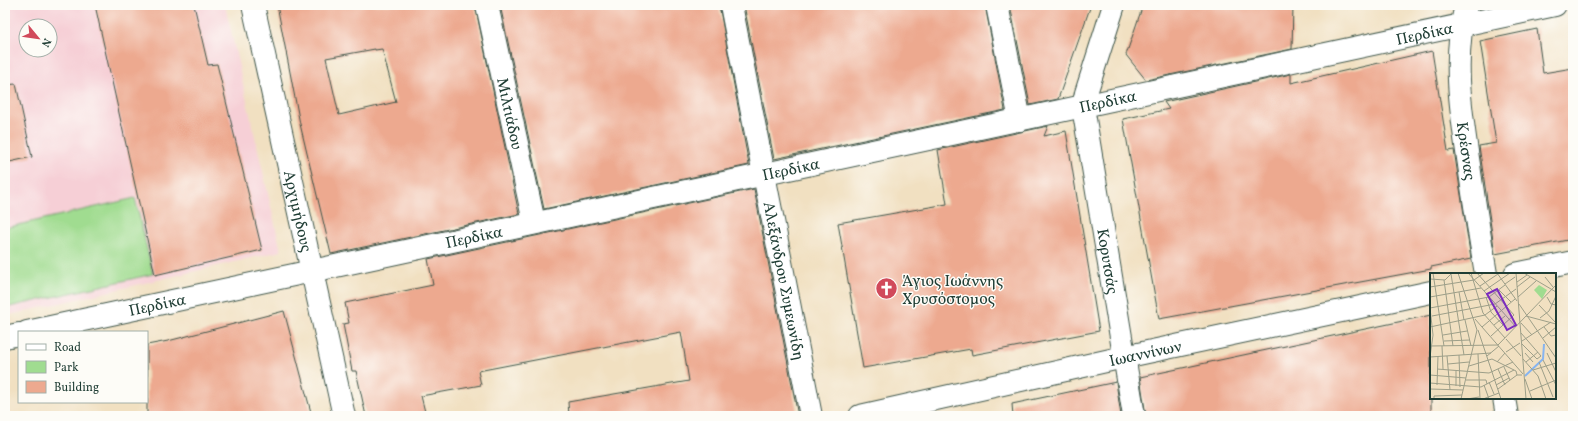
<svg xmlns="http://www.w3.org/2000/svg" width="1578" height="421" font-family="Vollkorn,serif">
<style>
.built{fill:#f6cfd6;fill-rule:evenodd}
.green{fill:#a0dc90;stroke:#608c62}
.building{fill:#eda98f;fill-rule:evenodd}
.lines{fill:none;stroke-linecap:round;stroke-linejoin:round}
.minor-casing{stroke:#3e5549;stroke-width:24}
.minor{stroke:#fff;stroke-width:22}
.labels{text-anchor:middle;stroke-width:3;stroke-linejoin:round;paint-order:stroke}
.street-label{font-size:16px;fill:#1f3d34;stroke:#fdfcf7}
.poi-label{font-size:16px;fill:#1f3d34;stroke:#fdfcf7;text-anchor:start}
.inset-river{fill:none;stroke:#86b4f0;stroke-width:2}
.inset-road{fill:none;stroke:#9d9f89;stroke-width:1}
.view{fill:#7b2cbf;fill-opacity:0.15;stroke:#7b2cbf;stroke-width:2}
.inset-edge{fill:none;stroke:#1f3d34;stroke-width:2}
</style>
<rect width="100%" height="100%" fill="#fdfcf7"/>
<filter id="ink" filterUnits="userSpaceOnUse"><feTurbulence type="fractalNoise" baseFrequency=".025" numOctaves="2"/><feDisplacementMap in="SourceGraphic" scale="8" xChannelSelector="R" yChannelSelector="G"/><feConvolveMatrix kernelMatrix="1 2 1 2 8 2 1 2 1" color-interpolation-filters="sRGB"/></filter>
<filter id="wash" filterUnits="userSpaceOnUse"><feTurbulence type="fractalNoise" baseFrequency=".012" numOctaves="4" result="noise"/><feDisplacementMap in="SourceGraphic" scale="16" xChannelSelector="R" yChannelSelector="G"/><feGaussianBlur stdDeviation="0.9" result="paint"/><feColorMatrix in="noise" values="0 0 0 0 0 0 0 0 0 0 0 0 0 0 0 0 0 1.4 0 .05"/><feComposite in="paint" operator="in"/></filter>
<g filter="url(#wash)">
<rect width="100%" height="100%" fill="#f1e0c1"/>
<path class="built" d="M5 5H225L281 251 5 316ZM26 26H50V50H26Z"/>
<path class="green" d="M135 198 153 274 5 308V228Z"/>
<g id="blocks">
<path class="building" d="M95 5H194L208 65 217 64 262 250 155 275Z
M277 5H475L519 214 331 254 300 124ZM375 49V50L382 49 396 102 339 115 326 58Z
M500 5H719L749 165 544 209Z
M744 5H985L1005 110 774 159Z
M1010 5H1091L1058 99 1030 105Z
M1143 5H1293L1292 49 1146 80 1126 55Z
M1537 29 1543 73 1573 68V239L1495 254 1479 146 1496 143 1480 41Z
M1432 51 1448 151 1454 150 1471 259 1431 267V269L1159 319 1123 119 1169 109 1164 102 1291 74V83Z
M16 84 32 157 5 163V85Z
M1048 126 1044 136 1066 131 1099 331 972 355 971 349 863 368 838 223 947 204 938 150Z
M754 189 798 416H569L568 402 689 381 681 332 478 371 481 385 421 396 426 416H366L356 371H352L343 324 349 323 345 303 433 285 428 259Z
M284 311 312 416H147V345L168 341Z
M1431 315V416H1146L1140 377Z
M1116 382 1121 416H1013L1012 404Z"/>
</g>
</g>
<g filter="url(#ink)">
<use href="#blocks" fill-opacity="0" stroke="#3e5549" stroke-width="1"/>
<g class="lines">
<defs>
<g id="minor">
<path id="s1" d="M253 5 344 416"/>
<path id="s2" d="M487 5 534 222"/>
<path id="s3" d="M731 5 811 416"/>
<path d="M997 5 1020 120"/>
<path id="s4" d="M1114 5 1086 93 1083 107 1134 416"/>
<path id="s5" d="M1466 5C1452 59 1461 112 1469 165 1474 202 1480 238 1486 274"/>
<path d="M1515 274 1573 262"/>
<path id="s6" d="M27 332 1555 5"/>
<path d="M5 337 19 334"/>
<path d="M1504 398 1507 416"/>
<path id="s7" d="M860 416 1124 357 1431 292"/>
</g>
</defs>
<use href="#minor" class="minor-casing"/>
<use href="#minor" class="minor"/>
</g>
</g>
<defs>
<symbol id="church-disc" viewBox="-11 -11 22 22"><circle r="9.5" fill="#d1495b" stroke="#fdfcf7"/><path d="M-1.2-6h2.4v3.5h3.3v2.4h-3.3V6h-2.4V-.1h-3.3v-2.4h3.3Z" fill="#fff"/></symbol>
</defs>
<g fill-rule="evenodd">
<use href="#church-disc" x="874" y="276" width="25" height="25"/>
</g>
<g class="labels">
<g class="street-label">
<text dy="6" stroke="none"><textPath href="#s6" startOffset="1429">Περδίκα</textPath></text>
<text dy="6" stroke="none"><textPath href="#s6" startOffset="1105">Περδίκα</textPath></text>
<text dy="6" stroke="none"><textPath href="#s2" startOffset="111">Μιλτιάδου</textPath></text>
<text dy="6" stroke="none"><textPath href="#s5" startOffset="147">Κρέσνας</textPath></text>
<text dy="6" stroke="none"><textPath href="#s6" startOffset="781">Περδίκα</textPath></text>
<text dy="6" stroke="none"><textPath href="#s1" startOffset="211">Αρχιμήδους</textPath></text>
<text dy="6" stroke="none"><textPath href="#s6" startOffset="457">Περδίκα</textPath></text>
<text dy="6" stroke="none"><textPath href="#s4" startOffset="263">Κορυτσάς</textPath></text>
<text dy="6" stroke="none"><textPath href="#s3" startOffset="281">Αλεξάνδρου Συμεωνίδη</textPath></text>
<text dy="6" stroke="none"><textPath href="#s6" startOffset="133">Περδίκα</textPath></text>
<text dy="6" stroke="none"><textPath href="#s7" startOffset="292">Ιωαννίνων</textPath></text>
</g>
<g class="poi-label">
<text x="902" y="286">Άγιος Ιωάννης<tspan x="902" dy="18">Χρυσόστομος</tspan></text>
</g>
</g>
<g transform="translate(1430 273)">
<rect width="126" height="126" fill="#f1e0c1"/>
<path d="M109 12 117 17 112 26 104 17Z" fill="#a0dc90"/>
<path class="inset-river" d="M95 103 113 86 114 71"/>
<path class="inset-road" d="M3 0 14 73M28 0 47 57 31 126M41 0 53 40 75 65M47 0 84 42 61 63M67 0 87 28M86 0 96 126M94 0 126 19M21 1 34 82M39 1 86 54M115 4 123 14M0 6 15 7 21 1M14 7 23 73M87 9 97 2M75 11 85 4M50 13 68 1M0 14 44 7 54 0M87 14 100 4M69 17 81 29M54 18 80 0M29 19 34 47M0 24 51 15M56 24 61 39 73 52M88 24 106 8M117 24 121 31 126 32M89 31 126 85M109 32 126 50M0 35 59 24 75 12M0 35 3 62 0 84M2 43 65 31 86 16M96 43 126 51M110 45 119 38 126 23M45 46 93 101M35 47 41 73M91 50 102 62M64 52 75 43M0 54 55 42 67 33M52 54 85 26M114 54 121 63 126 62M48 57 71 126M91 60 111 83 107 86 92 71M13 62 37 58M113 65 126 54M76 66 91 83M14 68 40 67M92 68 121 49M68 72 126 12M0 73 68 72M12 73 13 96M76 79 90 70M95 80 103 89M117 80 126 99M48 81 50 126M29 82 30 114M17 83 20 117M57 83 69 73M0 84 61 80M93 86 108 103 116 126M113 87 126 112M67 89 75 80M96 89 108 79M109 89 123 124M18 91 39 89M39 93 62 86 86 98 87 102M74 94 80 107M7 96 59 100 83 89M68 96 75 112M103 97 126 90M26 98V113M0 102 36 105M95 106 102 126M36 107H56L57 111M59 109 64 121M0 110 51 114 84 97M7 112 8 83M54 112 59 126M66 112 79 105M0 116 33 117M68 116 87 102H92M100 118 126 107M4 126V123L32 122M37 126 49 124M53 126 69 120"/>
<path class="view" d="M67 16 86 52 77 57 57 21Z"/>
<rect width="126" height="126" class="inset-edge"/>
</g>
<rect width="1578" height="421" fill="none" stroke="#fdfcf7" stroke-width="20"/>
<rect x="18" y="331" width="130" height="72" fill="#fdfcf7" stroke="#a4b0a9"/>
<rect x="26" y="344" width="20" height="6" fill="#ffffff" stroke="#a4b0a9"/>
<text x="54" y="351" font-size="12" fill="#1f3d34">Road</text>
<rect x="26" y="361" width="20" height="12" fill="#a0dc90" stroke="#a4b0a9"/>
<text x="54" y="371" font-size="12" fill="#1f3d34">Park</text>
<rect x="26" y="381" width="20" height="12" fill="#eda98f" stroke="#a4b0a9"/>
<text x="54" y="391" font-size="12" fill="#1f3d34">Building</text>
<g transform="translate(38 38) rotate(119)"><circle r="19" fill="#fdfcf7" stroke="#a4b0a9"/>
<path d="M0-3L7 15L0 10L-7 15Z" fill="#d1495b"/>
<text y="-6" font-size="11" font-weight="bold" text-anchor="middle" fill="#1f3d34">N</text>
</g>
</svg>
